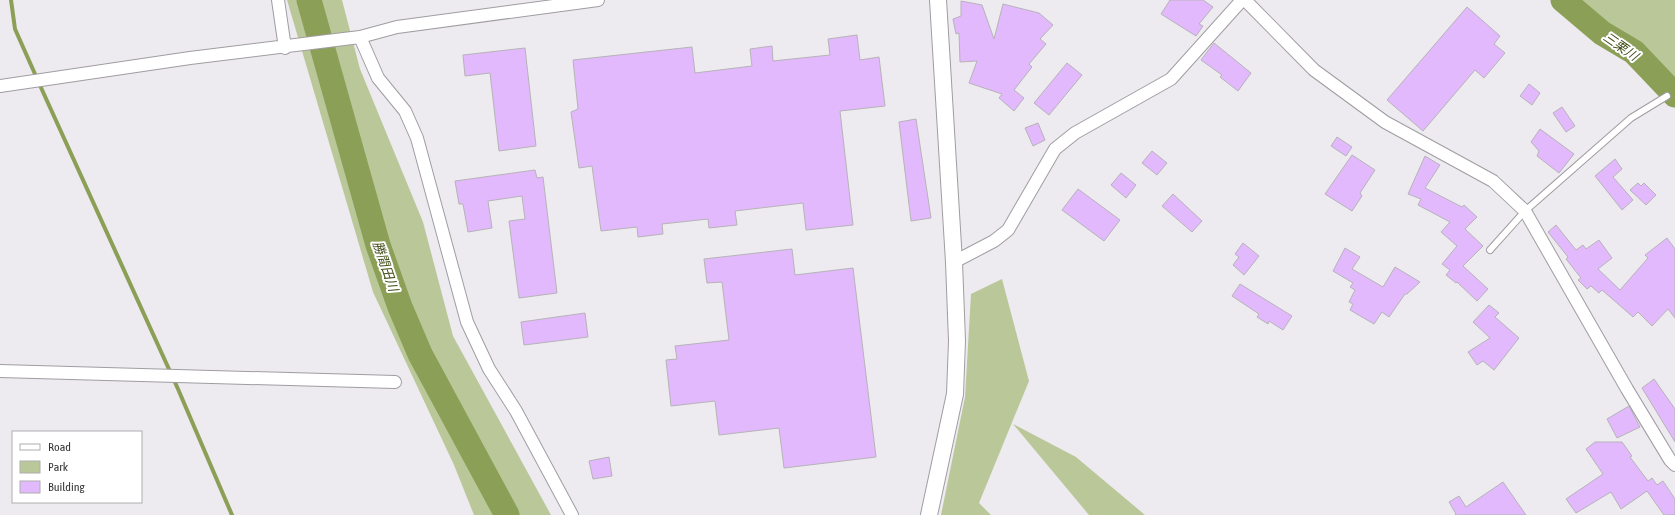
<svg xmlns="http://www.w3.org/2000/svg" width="1675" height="515" font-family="'Asap Condensed','Noto Sans JP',sans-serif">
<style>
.green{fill:#bac899}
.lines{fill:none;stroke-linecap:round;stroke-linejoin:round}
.stream{stroke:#8b9f56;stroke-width:4}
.river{stroke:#8b9f56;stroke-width:25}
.building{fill:#e2b9fc;stroke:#b6b3b8}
.lane-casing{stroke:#a09da2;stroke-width:8}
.street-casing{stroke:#a09da2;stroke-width:14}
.secondary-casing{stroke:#a09da2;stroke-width:18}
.lane{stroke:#fff;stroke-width:6}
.street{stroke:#fff;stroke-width:12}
.secondary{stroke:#fff;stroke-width:16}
.labels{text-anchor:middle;stroke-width:4;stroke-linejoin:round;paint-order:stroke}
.water-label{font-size:13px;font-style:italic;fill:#414e18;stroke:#fff}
</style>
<rect width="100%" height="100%" fill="#edeaf0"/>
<path class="green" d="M287 0H342L360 69 423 222 453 336 551 515H474L454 465 373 292Z
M1564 0H1675V91L1661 94 1602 33Z
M1002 279 1029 381 979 503 991 515H941L965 397 971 294Z
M1013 424 1076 457 1145 515H1089Z"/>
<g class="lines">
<path class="stream" d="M11 0 15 29 43 92 178 389 232 515"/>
<path class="river" d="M309 0 378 245 400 307 420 354 507 515
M1563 0 1602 33 1634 52 1675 95"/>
</g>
<path class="building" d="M1170 0H1203L1213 7 1199 24 1203 26 1196 36 1161 14Z
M961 1 982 5 994 39 1003 4 1039 13 1053 25 1040 39 1046 44 1029 64 1032 67 1014 90 1024 98 1014 111 999 98 1002 94 969 83 977 61 960 62 959 33 956 34 953 19 961 16Z
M1467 7 1500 36 1494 44 1505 53 1484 78 1475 70 1423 131 1387 100Z
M857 35 860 60 879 57 885 106 840 111 853 225 806 230 803 203 735 211 737 225 709 228 708 219 662 224 663 234 638 237 637 227 601 231 592 166 579 168 571 112 578 109 573 60 692 47 695 73 752 66 750 49 772 46 773 61 830 55 828 39Z
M1214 43 1251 73 1238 91 1220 77 1222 75 1201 60Z
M525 48 536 146 499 151 490 73 465 76 463 55Z
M1067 63 1082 75 1049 115 1034 103Z
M1529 84 1540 93 1532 105 1520 96Z
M1562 107 1575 126 1566 132 1553 113Z
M916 119 931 218 911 221 899 122Z
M1038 123 1045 140 1033 146 1025 128Z
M1540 129 1574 154 1559 173 1537 156 1539 151 1531 142Z
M1337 137 1352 147 1346 156 1331 146Z
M1152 151 1167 163 1157 175 1142 163Z
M1352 155 1375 170 1360 193 1362 196 1352 211 1325 194Z
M1425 156 1440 165 1425 188 1462 207 1464 205 1477 217 1465 229 1483 246 1463 266 1488 289 1477 301 1457 282 1456 283 1446 275 1450 270 1442 264 1457 246 1441 232 1450 222 1418 205 1421 199 1408 194Z
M1615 159 1622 169 1613 177 1633 200 1622 210 1595 176Z
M535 170 537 178 543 177 557 293 519 298 509 221 525 219 522 196 488 201 492 228 468 232 463 204H459L455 181Z
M1121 173 1136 185 1126 198 1111 185Z
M1638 183 1641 186 1644 183 1656 195 1646 205 1630 190Z
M1078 189 1120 220 1104 241 1062 210Z
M1173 194 1202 221 1192 232 1162 206Z
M1556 225 1576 250 1583 245 1586 249 1599 240 1612 258 1598 269 1620 290 1648 258 1645 255 1667 238 1675 249V318L1668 309 1652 326 1638 312 1633 317 1602 290 1599 293 1591 286 1587 289 1578 280 1581 278 1566 259 1568 257 1548 232Z
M1243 243 1259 256 1244 275 1233 265 1239 257 1235 254Z
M1345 248 1360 257 1352 269 1383 287 1395 267 1420 282 1407 294H1405L1389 317 1382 312 1374 324 1350 310 1353 304 1349 302 1355 290 1350 287 1353 283 1333 271Z
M792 249 795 275 853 268 876 457 784 468 779 428 719 435 715 401 671 406 666 360 677 359 675 346 729 340 722 282 707 283 704 259Z
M1240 284 1292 316 1283 330 1269 321 1268 324 1257 317 1259 314 1232 296Z
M1489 305 1499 313 1495 317 1519 338 1494 370 1483 361 1477 365 1468 352 1490 338 1473 322Z
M585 313 588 337 524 345 521 322Z
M1654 379 1675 409V442L1642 388Z
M1629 406 1640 427 1617 438 1607 419Z
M1595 442H1622L1632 456 1630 457 1648 481 1652 478 1657 485 1663 481 1675 499V515H1664L1647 491 1621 509 1611 492 1576 513 1566 499 1603 474 1586 449Z
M609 457 612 476 593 479 589 461Z
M1503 482 1526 515H1455L1456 514 1449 502 1459 496 1466 507Z"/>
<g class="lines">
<defs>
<path id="lane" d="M1490 250 1525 211 1631 118 1667 96"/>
<path id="street" d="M278 0 285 48
M1245 0 1314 70 1385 122 1493 181 1525 211 1627 389 1670 460 1675 465
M360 37 378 78 405 111 417 138 467 322 489 369 516 411 572 515
M0 86 190 58 360 37 397 27 598 0
M954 262 994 241 1008 230 1055 149 1075 133 1171 79 1242 0
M0 371 395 382"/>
<path id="secondary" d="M929 515 955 394 957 341 954 262 938 0"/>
</defs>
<use href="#lane" class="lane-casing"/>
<use href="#street" class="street-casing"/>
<use href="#secondary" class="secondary-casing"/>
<use href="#lane" class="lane"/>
<use href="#street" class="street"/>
<use href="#secondary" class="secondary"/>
</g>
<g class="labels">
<g class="water-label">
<text transform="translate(1621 46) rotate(35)" y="5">三栗川</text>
<text transform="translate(386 266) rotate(71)" y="5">勝間田川</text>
</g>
</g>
<rect x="12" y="431" width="130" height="72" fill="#ffffff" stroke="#afaeaf"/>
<rect x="20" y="444" width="20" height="6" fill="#ffffff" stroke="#afaeaf"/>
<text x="48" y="451" font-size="12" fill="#363436">Road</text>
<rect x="20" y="461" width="20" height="12" fill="#bac899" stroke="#afaeaf"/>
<text x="48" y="471" font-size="12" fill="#363436">Park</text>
<rect x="20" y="481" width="20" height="12" fill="#e2b9fc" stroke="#afaeaf"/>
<text x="48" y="491" font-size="12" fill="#363436">Building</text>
</svg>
